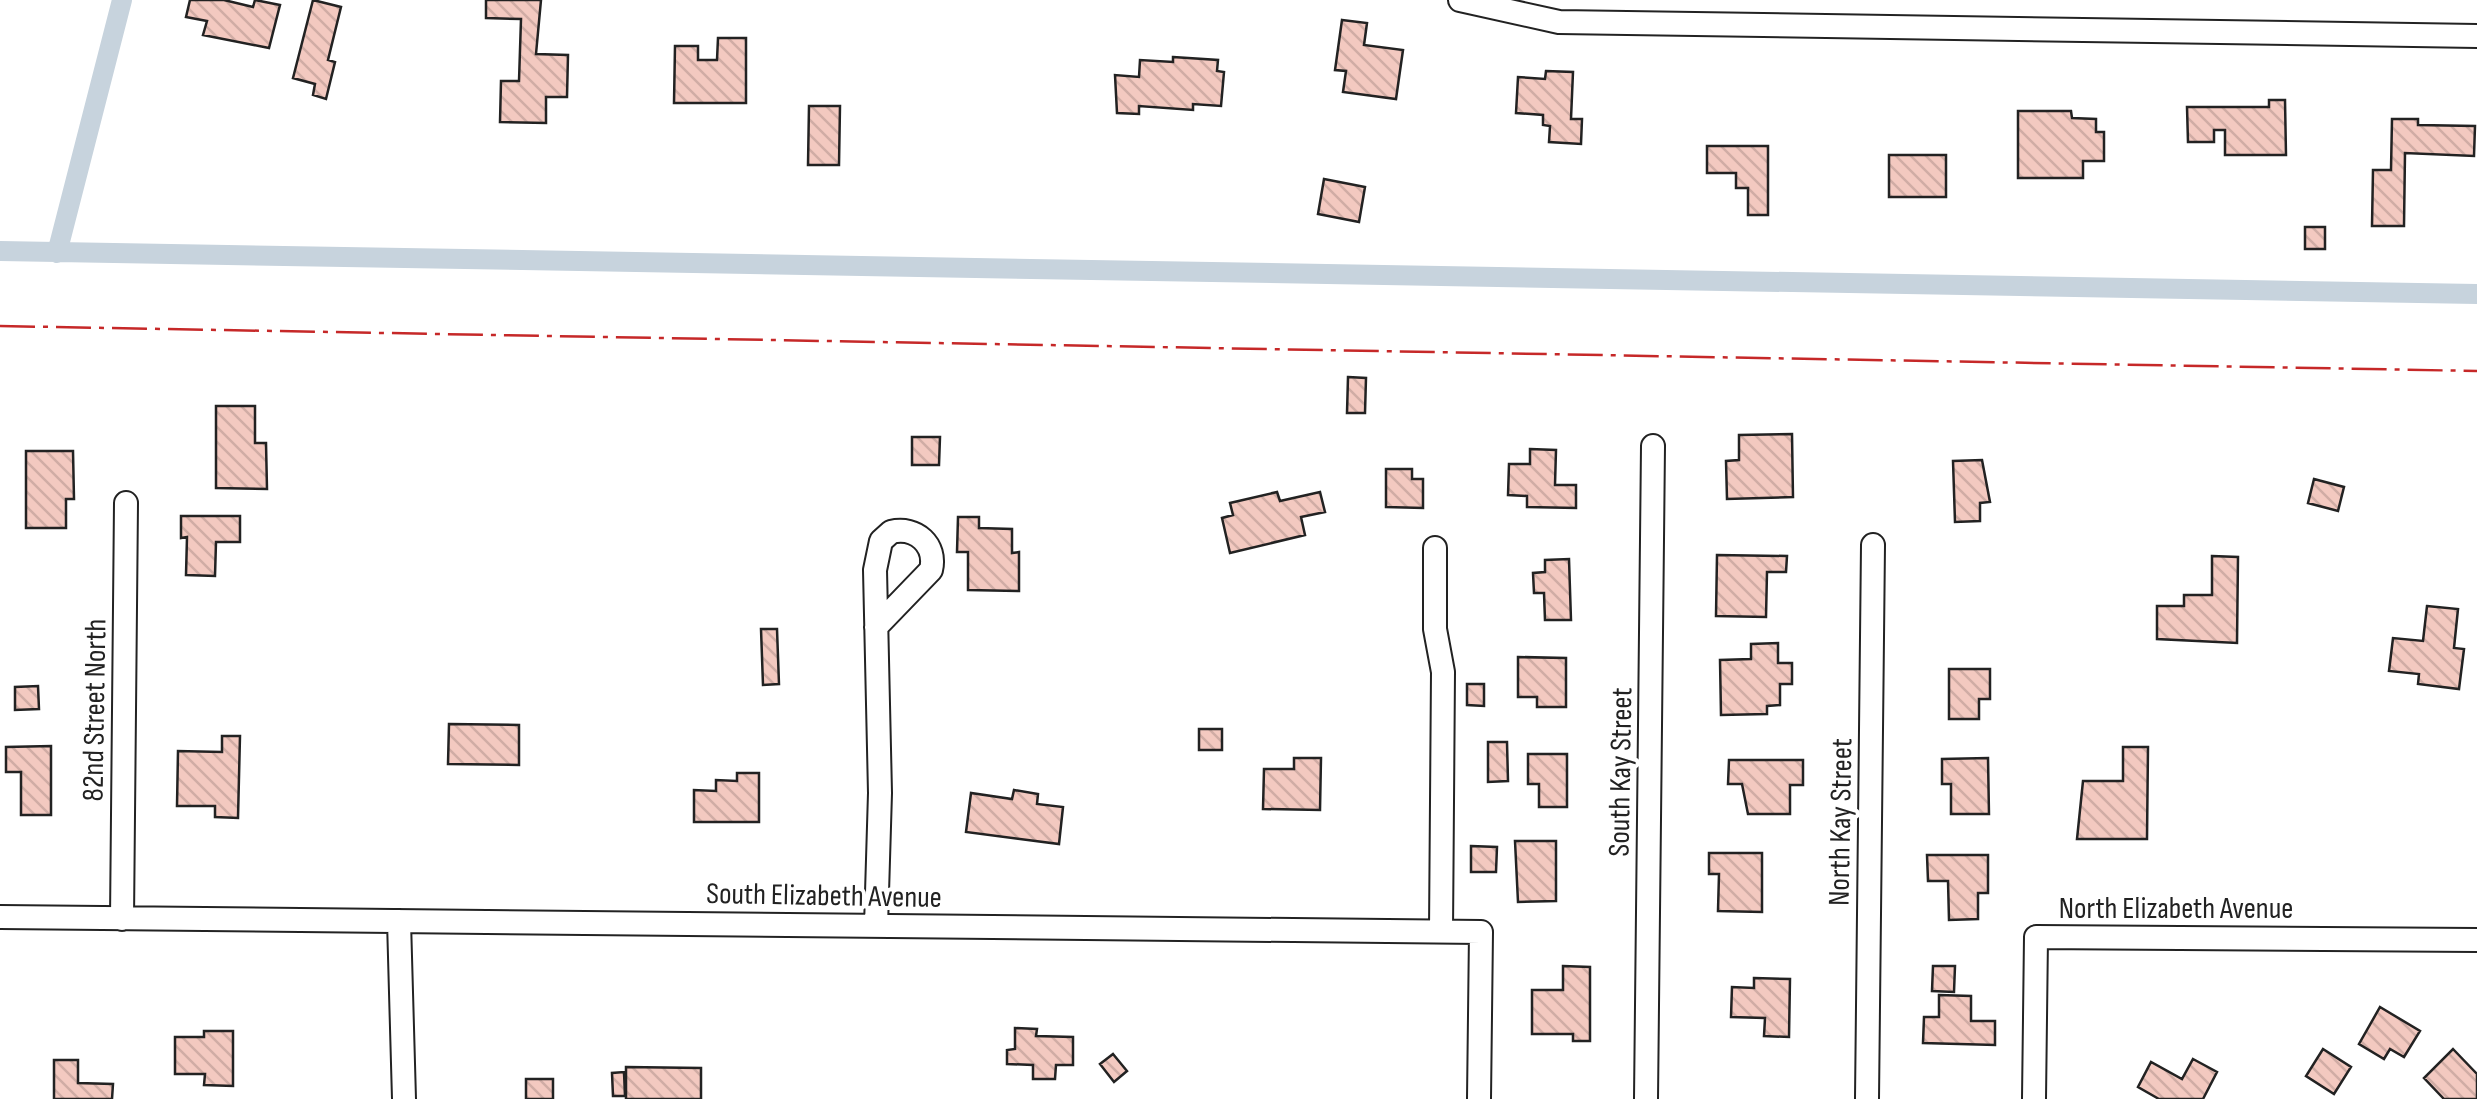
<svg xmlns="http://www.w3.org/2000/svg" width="2477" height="1099" font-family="'Sofia Sans Condensed',sans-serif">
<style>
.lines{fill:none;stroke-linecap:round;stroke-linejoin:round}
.canal{stroke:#c7d3dd;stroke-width:20}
.building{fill:url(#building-back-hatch);stroke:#222;stroke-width:2.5}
.minor-casing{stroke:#222;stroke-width:26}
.minor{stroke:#fff;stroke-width:22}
.power{stroke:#c62828;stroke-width:2.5;stroke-dasharray:35 8 5 8;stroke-linecap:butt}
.labels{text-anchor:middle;stroke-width:8;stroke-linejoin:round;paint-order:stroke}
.street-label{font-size:30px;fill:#222;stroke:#fff}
</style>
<defs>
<pattern id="building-back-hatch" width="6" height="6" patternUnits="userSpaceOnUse" patternTransform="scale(2.5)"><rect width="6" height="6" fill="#f3c9c0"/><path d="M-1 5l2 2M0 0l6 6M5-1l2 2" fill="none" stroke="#d0aca5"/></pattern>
</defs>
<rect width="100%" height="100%" fill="#fff"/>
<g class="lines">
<path class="canal" d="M0 251 2477 294
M57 253 122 0"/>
</g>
<path class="building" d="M190 0H224L253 7 255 0 280 5 269 48 203 35 207 21 186 17Z
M313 0 341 7 328 60 335 62 326 99 313 95 315 84 293 78Z
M486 0H541L536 54 568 55 567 97H546V123L500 122 501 81H519L521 19 486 18Z
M1342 20 1367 23 1364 45 1403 50 1396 99 1343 92 1346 71 1335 70Z
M718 38H746V103H674L675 46H698V60H717Z
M1173 57 1218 60 1217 71 1224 72 1221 106 1193 104V110L1139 106V114L1117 113 1115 75 1139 77 1140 60 1173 62Z
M1546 71 1573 72 1571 119H1582L1581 144 1549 142 1550 126 1543 125V115L1516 113 1518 77 1545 79Z
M2269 100H2285L2286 155H2225V130H2214V142H2188L2187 107H2269Z
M809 106H840L839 165H808Z
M2018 111H2071L2072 118 2096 119V132H2104V161H2083V178H2018Z
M2392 119H2418V125L2475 126 2474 156 2405 153 2404 226H2372L2373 170H2391Z
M1707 146H1768V215H1748V188H1736V173H1707Z
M1889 155H1946V197H1889Z
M1324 179 1365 187 1359 222 1318 214Z
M2305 227H2325V249H2305Z
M1348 377 1366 378 1365 413H1347Z
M216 406H255V443H266L267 489 216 488Z
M1792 434 1793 497 1727 499 1726 461 1739 460V435Z
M912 437H940L939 465H912Z
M1530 449 1556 450 1555 485H1576V508L1527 507V496L1508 495 1509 464H1530Z
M26 451H73L74 499H66V528H26Z
M1982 460 1990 502 1980 503V521L1955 522 1953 461Z
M1386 469H1412V479H1423V508L1386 507Z
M2314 479 2344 487 2338 511 2308 503Z
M1277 492 1280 501 1320 492 1325 512 1301 517 1305 535 1230 553 1222 518 1233 515 1230 503Z
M181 516H240V542H216L215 576 186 575 187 537 181 538Z
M958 517H979V528L1012 529V553L1019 552V591L968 590V552H957Z
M1717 555 1787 556 1786 572H1767L1766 617 1716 616Z
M2212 556 2238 557 2237 643 2157 639V606H2184V595H2212Z
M1569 559 1571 620H1545L1544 593H1534L1533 573 1545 572V560Z
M2427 606 2458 609 2454 648 2464 649 2459 689 2418 684 2419 674 2389 671 2393 638 2423 641Z
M761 629H777L779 684 763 685Z
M1778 643V663H1792V684H1780V705L1767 706V714L1721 715 1720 660 1751 659V644Z
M1518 657 1566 658V707H1537V697H1518Z
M1949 669H1990V699H1979V719H1949Z
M1467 684H1484V706L1467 705Z
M38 686 39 709 15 710V687Z
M449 724 519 725V765L448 764Z
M1199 729H1222V750H1199Z
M222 736H240L238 818 215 817V806H177L178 751 222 752Z
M1488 742H1507L1508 781 1488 782Z
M51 746V815H21V772H6V747Z
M2123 747H2148L2147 839H2077L2083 781H2123Z
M1528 754H1567V807H1539V784H1528Z
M1294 758H1321L1320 810 1263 809 1264 769H1294Z
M1988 758 1989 814H1951V784H1942V759Z
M1729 760H1803V785H1790V814H1748L1742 784H1728Z
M737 773H759V822H694V790L716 791V780L737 781Z
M1014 790 1038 794 1037 804 1063 807 1059 844 966 832 971 793 1012 799Z
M1515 841H1556V901L1518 902Z
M1471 846 1497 847 1496 872H1471Z
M1709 853H1762V912L1718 911 1719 874H1709Z
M1927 855H1988V893H1978V919L1949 920 1948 881H1928Z
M1563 966 1590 967V1041H1573V1034H1532V990H1563Z
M1933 966H1955L1954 992 1932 991Z
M1754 978 1790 979 1789 1037 1764 1036 1765 1018 1731 1017 1732 987 1754 988Z
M1939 995 1971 996V1021H1995V1045L1923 1043 1924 1017H1939Z
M2380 1007 2420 1031 2404 1057 2390 1049 2384 1059 2359 1044Z
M1015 1028 1037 1029 1036 1036 1073 1037V1065H1056L1055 1079H1033V1065L1007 1064V1050L1015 1049Z
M204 1031H233V1086L204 1085 205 1074H175V1037H204Z
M2323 1049 2351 1067 2334 1094 2306 1076Z
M2453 1049 2477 1074V1099H2444L2424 1078Z
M1113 1054 1127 1071 1114 1082 1100 1064Z
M2193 1059 2217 1072 2203 1099H2159L2138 1087 2151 1062 2182 1079Z
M54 1060H78V1083L113 1084 112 1099H54Z
M626 1067 701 1068V1099H626Z
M624 1072 625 1096H613L612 1073Z
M526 1079H553V1099H526Z"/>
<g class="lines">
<defs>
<path id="minor" d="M1460 0 1559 22 2477 36
M1435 548V629L1443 672 1441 931
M0 917 1481 932 1479 1099
M122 919 126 503
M399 921 404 1099
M876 926 880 793 875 570 881 541 891 532C916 526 937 545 931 570L876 627
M1646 1099 1653 446
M1867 1099 1873 545
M2034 1099 2036 937 2477 940"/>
</defs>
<use href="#minor" class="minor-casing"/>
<use href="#minor" class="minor"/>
<path class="power" d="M0 326 2477 371"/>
</g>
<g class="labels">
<g class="street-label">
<text transform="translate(94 710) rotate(-89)" y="10">82nd Street North</text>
<text transform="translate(1620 772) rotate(-89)" y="10">South Kay Street</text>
<text transform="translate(1840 822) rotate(-89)" y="10">North Kay Street</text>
<text transform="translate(824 895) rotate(1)" y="10">South Elizabeth Avenue</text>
<text x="2176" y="918">North Elizabeth Avenue</text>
</g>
</g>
</svg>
